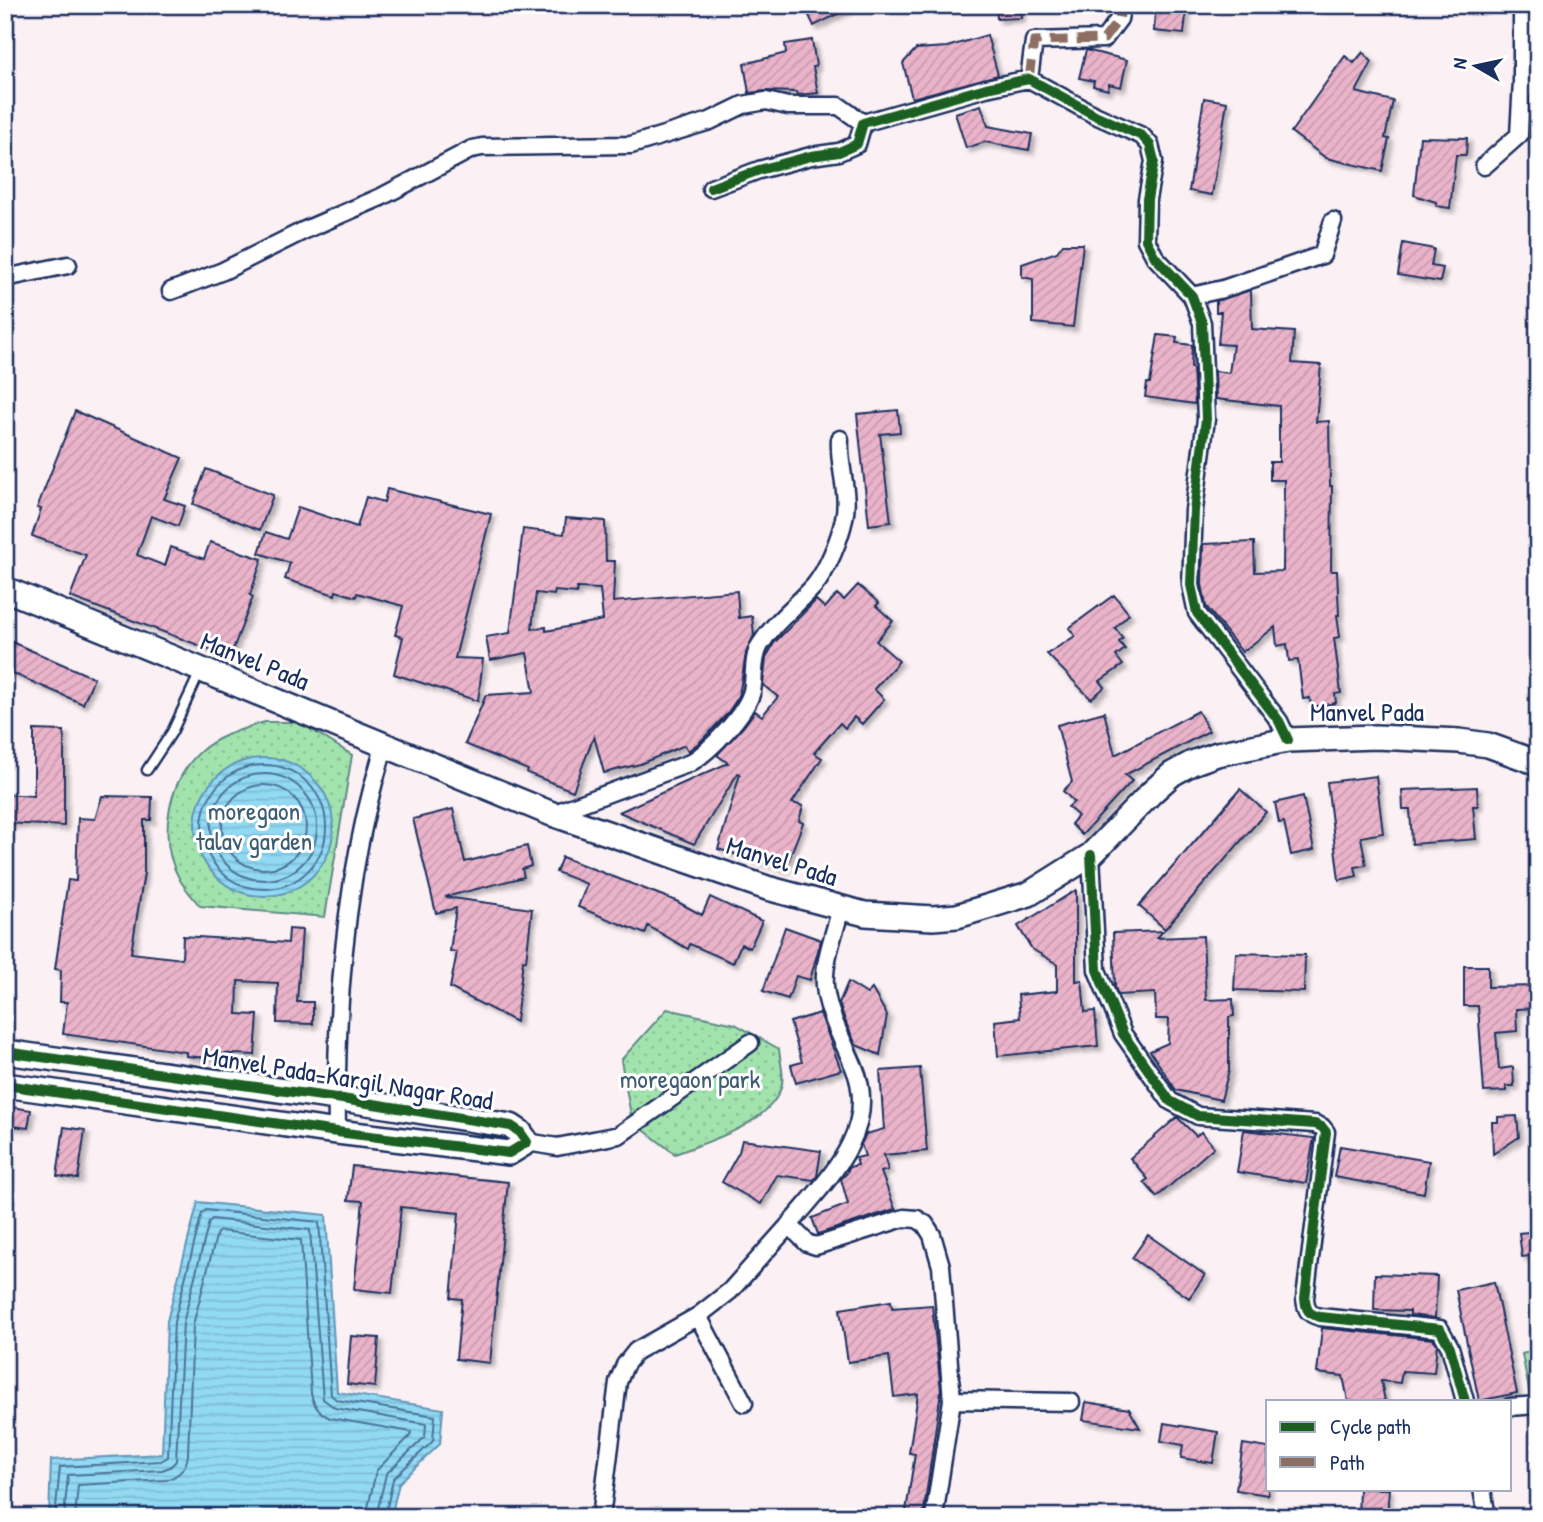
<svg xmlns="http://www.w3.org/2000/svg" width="1543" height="1522" font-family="'Patrick Hand',sans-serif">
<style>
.park{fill:url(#park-dots);stroke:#5e8986;stroke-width:2}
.water{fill:url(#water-rules);stroke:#6295b8;stroke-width:2}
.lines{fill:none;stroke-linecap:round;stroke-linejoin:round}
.shore{stroke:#4b739a;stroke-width:2}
.building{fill:url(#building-hatch);stroke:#1b2f5e;stroke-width:2;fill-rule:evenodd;filter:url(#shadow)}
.lane-casing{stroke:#1b2f5e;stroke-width:13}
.street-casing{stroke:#1b2f5e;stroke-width:21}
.secondary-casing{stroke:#1b2f5e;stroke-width:28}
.lane{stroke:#fff;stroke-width:8}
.street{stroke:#fff;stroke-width:16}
.secondary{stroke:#fff;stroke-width:23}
.quiet{stroke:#8d6e63;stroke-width:9;stroke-dasharray:18 9;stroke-linecap:butt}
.cycleway-casing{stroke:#fff;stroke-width:15}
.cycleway{stroke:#1b5e20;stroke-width:10}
.labels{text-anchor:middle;stroke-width:6;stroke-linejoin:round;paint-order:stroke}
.street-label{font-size:26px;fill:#1b2f5e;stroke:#fff}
.park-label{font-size:26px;fill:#3d5c72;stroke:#fff}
</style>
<defs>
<pattern id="park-dots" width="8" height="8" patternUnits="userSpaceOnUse" patternTransform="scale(1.75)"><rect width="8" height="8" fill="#a2e3ad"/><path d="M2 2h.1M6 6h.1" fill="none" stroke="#8bc397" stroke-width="1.8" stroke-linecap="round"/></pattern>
<pattern id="water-rules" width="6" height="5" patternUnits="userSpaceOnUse" patternTransform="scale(1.75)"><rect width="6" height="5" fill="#92d9f4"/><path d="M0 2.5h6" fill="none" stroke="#7dbbd4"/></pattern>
<pattern id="building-hatch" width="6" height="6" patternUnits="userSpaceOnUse" patternTransform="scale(1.75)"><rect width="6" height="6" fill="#eab3c9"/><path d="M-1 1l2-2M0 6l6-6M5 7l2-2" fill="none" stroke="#c89aaf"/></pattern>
<filter id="shadow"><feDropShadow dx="4" dy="4" stdDeviation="2" flood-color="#0004"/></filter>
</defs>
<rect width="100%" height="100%" fill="#fbf0f4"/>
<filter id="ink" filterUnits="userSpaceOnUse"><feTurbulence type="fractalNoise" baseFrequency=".0143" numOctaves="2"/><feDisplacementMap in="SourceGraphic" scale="14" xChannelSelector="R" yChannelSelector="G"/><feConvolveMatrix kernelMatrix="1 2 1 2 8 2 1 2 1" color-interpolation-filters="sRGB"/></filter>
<g filter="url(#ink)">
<path class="park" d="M265 722H299L352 755 325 917 200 906C194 898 185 889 180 880 157 840 167 782 201 751 219 735 243 729 265 722Z
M667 1009 735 1024 779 1049C780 1061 785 1077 781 1088 768 1125 709 1141 675 1154L632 1121 621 1060Z
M1538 1349V1394L1530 1395 1522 1354Z"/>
<path class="water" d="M195 827a69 69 0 1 1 138 0a69 69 0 1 1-138 0Z
M198 1202 326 1215 337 1392 443 1409 440 1444 399 1483 391 1517H49L51 1460 162 1454 167 1321Z"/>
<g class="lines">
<path class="shore" d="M202 827a62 62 0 1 1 124 0a62 62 0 1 1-124 0Z
M211 827a53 53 0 1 1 106 0a53 53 0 1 1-106 0Z
M222 827a42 42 0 1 1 84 0a42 42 0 1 1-84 0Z
M55 1517 60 1467 161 1461 168 1457 174 1322 202 1213 206 1210 319 1222 331 1395 337 1400 435 1416 433 1441 393 1479 385 1517
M64 1517 68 1475 162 1470 170 1467 176 1461 183 1323 209 1222 212 1219 310 1230 323 1399 335 1408 426 1424 425 1437 386 1474 376 1517
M75 1517 78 1485 166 1480C179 1476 187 1467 188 1454L193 1325 217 1233 220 1231 301 1240 311 1393C313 1405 319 1413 330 1418L411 1432 410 1436 376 1471 366 1517"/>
</g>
<path class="building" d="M804 5H855L814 26Z
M996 5H1020L1021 18 997 19Z
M1156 5H1187L1184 34 1154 31Z
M987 35 998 75 912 98 903 63 916 49 947 47Z
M812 40 816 66 813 67 818 93 798 95 797 92 765 91 749 93 744 64 786 53 785 44Z
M1086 50 1127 60 1121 87 1109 84 1108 90 1093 86 1094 81 1079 78Z
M1363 52 1372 62 1356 92 1393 101 1385 138 1389 139 1382 171 1326 158 1291 132 1345 56 1354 63Z
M1204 98 1227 102 1212 195 1189 191Z
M981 105 988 126 1032 134 1029 150 985 142 966 148 955 113Z
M1420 137 1467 138 1466 155H1456L1450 208 1436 206V202L1414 195Z
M1403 243 1434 249 1431 266 1443 268 1440 282 1398 275Z
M1063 244H1083L1073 327 1033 323V279L1022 277V264L1057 252Z
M1251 290 1252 329 1294 332 1292 363 1321 365 1316 422 1329 421 1330 486H1332L1331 571H1337L1339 615H1337L1340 637 1334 638 1341 693 1335 694 1336 703 1311 707 1310 698 1303 699 1298 660 1289 661 1287 644 1277 646 1275 627 1242 652 1206 606 1202 584 1203 544 1254 542 1255 572 1283 571 1284 480H1270V462H1279V406L1216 399 1215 371 1229 373 1233 345 1218 344 1221 312H1216V301Z
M1158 335 1177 337 1176 343 1192 345 1191 368 1193 369 1195 404 1145 397 1147 383H1150Z
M898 410 900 432 880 434 891 522 869 525 857 414Z
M75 411 182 458 164 499 185 506 178 526 151 516 137 555 165 566 171 547 204 559 210 542 262 559 250 595 253 597 230 657 70 597 86 555 32 536 41 509 37 508Z
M206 469 273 495 260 530 193 504Z
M387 489 491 514 455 658 483 659 478 701 394 674 403 637 395 635 403 606 357 593 356 597 336 591 335 595 285 579 290 563 259 553 266 532 287 539 298 507 357 527 366 497 384 502Z
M566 518 605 521 606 561H615L613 602 737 591 739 618 752 616 754 635 746 653 739 696 727 714 700 742 688 751 685 745 640 764 604 773 594 736 573 791 527 773 528 770 465 744 486 695 534 692 527 653 490 660 486 637 510 633 523 529 564 534ZM577 588 600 589 603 620 546 631V627L532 629 536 593 554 595 555 591 577 593Z
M858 585 879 603 876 606 893 621 876 641 899 661 874 689 884 699 862 724 854 717 845 728 840 723 814 753 822 758 792 803 803 806 799 821 803 823 785 869 718 849 740 774 738 773 694 844 619 812 728 763 717 755 743 727 755 711 762 716 778 697 763 685 766 658 774 643 816 600 825 608 837 594 844 600Z
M1114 595 1129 614 1115 628 1123 638 1119 642 1125 649 1116 656 1123 665 1100 681 1105 687 1091 699 1047 654 1075 636 1069 628Z
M5 639 94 678 83 704 5 670Z
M1198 711 1209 731 1125 775 1132 781 1082 835 1071 824 1078 816 1068 807 1074 802 1063 791 1072 782 1057 725 1104 712 1115 755Z
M34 730 64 731V826L5 823V794L34 796Z
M1376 776 1383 833 1361 837 1366 865 1355 867 1357 876 1339 880 1327 782Z
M1477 787 1478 806H1473L1476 839 1412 844 1410 809H1403L1402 790Z
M1240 789 1266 812 1165 929 1139 906Z
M102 796 152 797 151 820H144V873L131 953 182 959 183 936 288 943 289 929 302 930 297 1002H313V1024L277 1023 278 983 238 981 237 1014 258 1015 255 1055 210 1053 209 1058 186 1056V1052L63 1034 67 1002H60L61 970 55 969 68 880 76 881 78 818 95 819Z
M1303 796 1314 850 1291 855 1284 822 1279 823 1275 803Z
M453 809 465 862 527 846 531 866 522 869 524 877 445 897 532 909 526 961 523 960 516 1022 450 988 457 952 450 951 456 908 436 913 413 819Z
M562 857 676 901 702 915 710 897 762 921 750 948 741 944 733 963 690 944 688 949 648 926 645 934 578 907 587 884 556 872Z
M1076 890V981L1082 980 1085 1012 1095 1011 1098 1046 998 1056 995 1021 1020 1018 1018 995 1057 991V964L1032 949 1018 926Z
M785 927 821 940 810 980 796 976 788 999 763 991Z
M1163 931 1157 938 1203 936 1206 1000 1233 999 1234 1016 1229 1017V1070L1221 1100 1176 1090 1150 1051 1168 1043 1169 1019H1156L1155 993 1118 995 1115 987 1113 933Z
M1236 953 1305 955 1304 992 1234 990Z
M1464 966H1488V987L1538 986V1008L1516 1009 1517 1031 1496 1033 1499 1069 1513 1067 1514 1086H1506L1507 1091 1484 1092 1478 1006H1464Z
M848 982 867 994 872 989 887 1015 880 1055 856 1045 846 1023 839 1003Z
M820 1013 841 1070 796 1083 791 1065 802 1062 790 1022Z
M920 1068 927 1151 884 1155 888 1170 881 1172 895 1209 818 1234 812 1218 848 1204 841 1179 847 1173 849 1167 858 1165 856 1158 865 1156 861 1144 866 1134 884 1129 880 1071Z
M5 1106 31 1110 28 1128 5 1125Z
M1517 1116 1519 1137 1493 1154 1492 1122H1498V1117Z
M1177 1117 1196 1136 1201 1132 1214 1147 1157 1197 1144 1182 1148 1179 1130 1158Z
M64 1127 85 1130 78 1179 57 1176Z
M1244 1130 1314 1138 1306 1183 1237 1172Z
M742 1140 821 1151 817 1176 814 1180 777 1175 761 1204 722 1182 739 1152Z
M1340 1146 1429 1161 1424 1193 1334 1177Z
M352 1166 508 1182 490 1363 456 1359 462 1299 451 1298 459 1213 401 1207 392 1293 354 1289 363 1201 348 1200Z
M1538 1231V1255L1522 1257 1519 1233Z
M1148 1235 1205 1275 1189 1298 1132 1258Z
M1375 1274 1437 1276 1435 1318 1410 1315V1311L1374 1310Z
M1494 1282 1517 1393 1479 1401 1456 1290Z
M891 1301 892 1308 932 1305 941 1391 923 1517H905L915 1454 909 1453 918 1394 894 1397 889 1356 848 1362 840 1309Z
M1322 1328 1433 1339 1437 1344 1434 1373 1402 1371 1400 1383 1381 1381 1385 1401H1348L1343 1376 1317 1373Z
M351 1336 379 1338 375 1387 347 1384Z
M1086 1402 1129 1409 1140 1428 1083 1420Z
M1164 1423 1218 1432 1213 1463 1181 1458 1183 1445 1161 1441Z
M1243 1444 1268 1448V1495L1236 1490Z
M1359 1489H1389L1387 1517H1358Z"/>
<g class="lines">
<defs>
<path id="lane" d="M147 770 172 732 200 672"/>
<path id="street" d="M1522 5V81L1538 91
M1029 79 1034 41 1104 39 1119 19 1122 5
M1484 166 1519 135 1522 81
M711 188 759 170 811 156 839 152 857 144 863 123 986 88 1029 79 1095 115 1142 136 1150 145 1154 161 1147 199 1146 240 1155 257 1192 296 1202 323 1206 419 1194 510 1191 585 1197 613 1279 721 1288 740
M5 278 68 265
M171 291 223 271 305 230 381 197 472 149 482 147 631 145 710 121 743 105 766 101 788 106H839L863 123
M1192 296 1223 289 1322 255 1333 221
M552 814 690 763C710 751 746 714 752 691 755 677 752 658 760 645 775 621 796 606 814 586 827 571 840 538 844 519 850 493 838 466 840 439
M1091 855 1097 970 1123 1034 1170 1101 1198 1116 1315 1124 1322 1127 1326 1132 1305 1298C1306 1310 1308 1314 1320 1317L1440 1329 1450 1347 1465 1401
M841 908C835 932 823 961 825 986 827 1013 844 1042 854 1067 881 1130 826 1181 789 1225L807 1243 816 1246 904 1218 917 1219 925 1224 932 1235 941 1266 952 1400 934 1517
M337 1132C335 1003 345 868 385 745
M527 1142 557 1147 619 1135 750 1043
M698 1316 744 1403
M952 1400 1071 1402
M1510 1407 1538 1405
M1482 1489 1487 1517
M601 1517 618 1382 625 1365 636 1351 698 1316 730 1291 789 1225"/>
<path id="secondary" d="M5 589 552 814 767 888 865 914 933 918 957 916 1029 894 1091 855 1152 792 1172 774 1192 763 1217 754 1288 740 1376 737 1459 741 1488 745 1538 763
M5 1052 336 1098 511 1126 520 1132 527 1142 509 1153 337 1132 5 1085"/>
</defs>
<use href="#lane" class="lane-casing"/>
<use href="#street" class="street-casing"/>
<use href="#secondary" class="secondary-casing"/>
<use href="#lane" class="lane"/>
<use href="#street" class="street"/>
<use href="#secondary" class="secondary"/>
<path class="quiet" d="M1029 79 1034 41 1104 39 1119 19 1122 5"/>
<defs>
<path id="cycleway" d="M711 188 759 170 811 156 839 152 857 144 863 123 986 88 1029 79 1095 115 1142 136 1150 145 1154 161 1147 199 1146 240 1155 257 1192 296 1202 323 1206 419 1194 510 1191 585 1197 613 1279 721 1288 740
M1091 855 1097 970 1123 1034 1170 1101 1198 1116 1315 1124 1322 1127 1326 1132 1305 1298C1306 1310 1308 1314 1320 1317L1440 1329 1450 1347 1465 1401
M5 1052 336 1098 511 1126 520 1132 527 1142 509 1153 337 1132 5 1085"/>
</defs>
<use href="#cycleway" class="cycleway-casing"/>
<use href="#cycleway" class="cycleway"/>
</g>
</g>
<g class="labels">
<g class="street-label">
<text transform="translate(255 661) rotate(22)" y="9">Manvel Pada</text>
<text x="1367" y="721">Manvel Pada</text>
<text transform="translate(782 861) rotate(17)" y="9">Manvel Pada</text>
<text transform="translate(348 1078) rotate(9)" y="9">Manvel Pada-Kargil Nagar Road</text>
</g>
<g class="park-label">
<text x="254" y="820">moregaon<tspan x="254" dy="30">talav garden</tspan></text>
<text x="690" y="1088">moregaon park</text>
</g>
</g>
<rect width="1543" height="1522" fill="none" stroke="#fff" stroke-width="28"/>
<rect x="14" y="14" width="1515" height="1494" fill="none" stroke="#1b2f5e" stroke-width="2.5" filter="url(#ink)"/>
<rect x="1266" y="1400" width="245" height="91" fill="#ffffff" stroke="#a4acbf" stroke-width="2"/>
<rect x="1280" y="1422" width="35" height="10" fill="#1b5e20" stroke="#a4acbf" stroke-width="2"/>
<text x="1330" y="1434" font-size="21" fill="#1b2f5e">Cycle path</text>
<rect x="1280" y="1457" width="35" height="10" fill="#8d6e63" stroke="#a4acbf" stroke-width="2"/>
<text x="1330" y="1470" font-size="21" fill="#1b2f5e">Path</text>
<g transform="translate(1476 66) rotate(279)" stroke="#ffffff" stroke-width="5" paint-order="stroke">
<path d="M0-5L12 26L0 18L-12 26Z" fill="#1b2f5e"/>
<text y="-10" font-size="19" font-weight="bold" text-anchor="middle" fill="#1b2f5e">N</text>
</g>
</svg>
